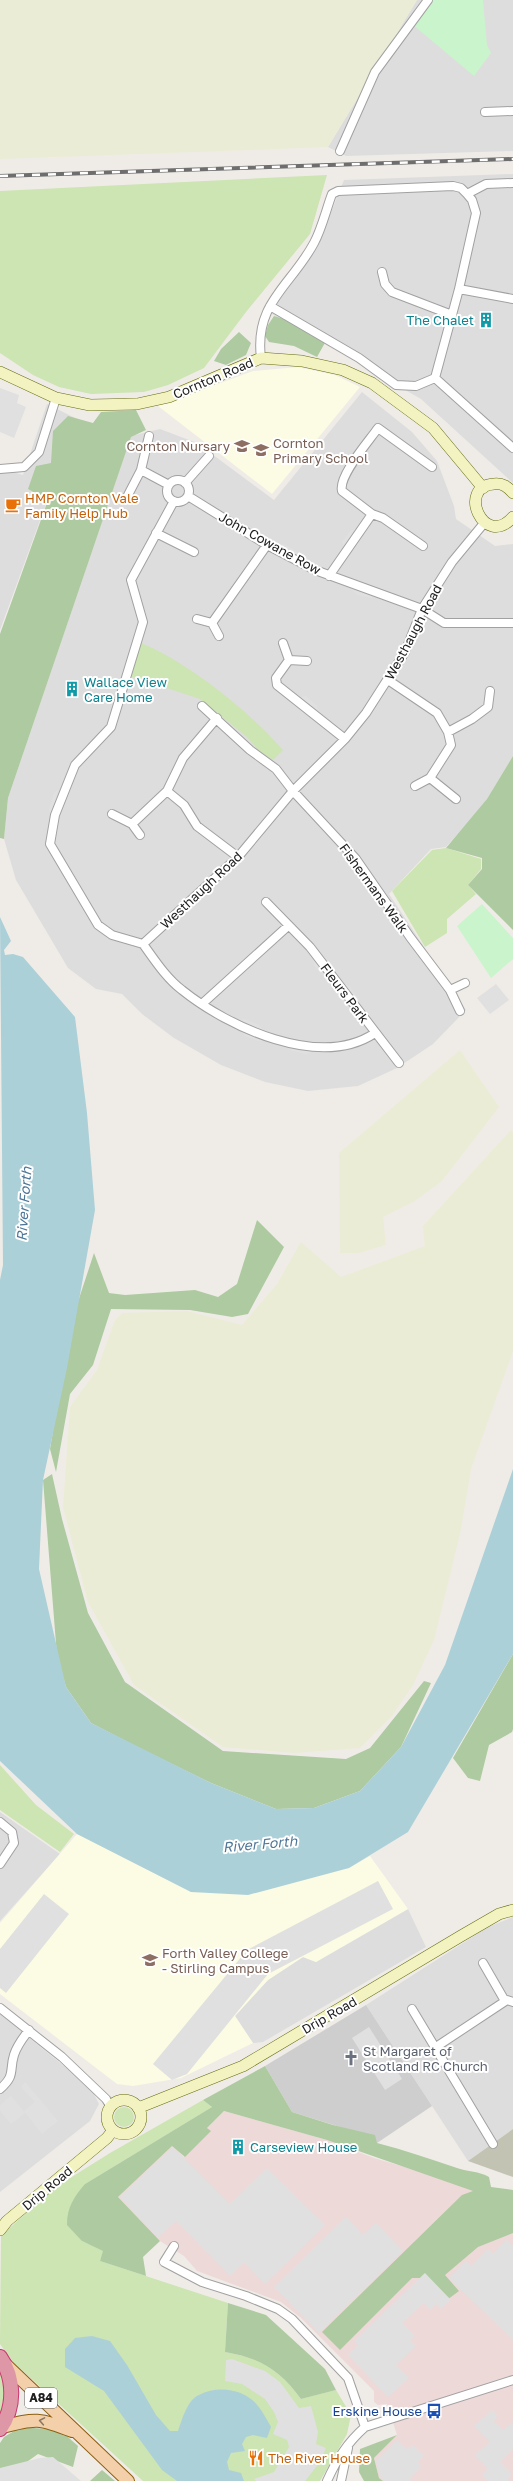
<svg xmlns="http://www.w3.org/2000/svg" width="513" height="2481" font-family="'Golos Text',sans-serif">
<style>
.residential{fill:#dedddd}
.commercial{fill:#eed9d9}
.education{fill:#fcfbe4}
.religious{fill:#cecece}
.construction{fill:#c3c3b4}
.farmland{fill:#ebecd5}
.grass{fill:#cde4b3}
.forest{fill:#aecaa0}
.park{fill:#caf4cb}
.parking{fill:#e0e0e0}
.water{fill:#acd0d8}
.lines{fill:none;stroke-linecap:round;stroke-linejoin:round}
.street-casing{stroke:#a1a1a1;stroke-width:10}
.secondary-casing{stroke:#676d10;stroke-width:12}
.primary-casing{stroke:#8c5e10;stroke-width:14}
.highway-casing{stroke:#c9396f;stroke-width:16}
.street{stroke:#fff;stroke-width:8}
.secondary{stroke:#f3f3c1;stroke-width:11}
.primary{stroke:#f3d0a9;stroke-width:12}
.highway{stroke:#de97a7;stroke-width:14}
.rail-casing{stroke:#6e6e6e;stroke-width:4}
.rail{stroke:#fff;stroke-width:2.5;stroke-dasharray:8;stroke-linecap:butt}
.oneway{stroke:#8a7864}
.labels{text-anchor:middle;stroke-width:4;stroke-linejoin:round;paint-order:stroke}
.shield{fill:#fff;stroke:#636363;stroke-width:1}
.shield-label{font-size:12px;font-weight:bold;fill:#202020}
.culture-label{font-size:13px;fill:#0d838f;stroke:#fff;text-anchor:start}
.street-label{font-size:13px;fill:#202020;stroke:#fff}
.education-label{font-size:13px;fill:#785e54;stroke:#fff;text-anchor:start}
.food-label{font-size:13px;fill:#c56008;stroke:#fff;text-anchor:start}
.worship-label{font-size:13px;fill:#5b616d;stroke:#fff;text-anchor:start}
.transit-label{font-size:13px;fill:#164399;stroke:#fff;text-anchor:end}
.water-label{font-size:14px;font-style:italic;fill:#4e7697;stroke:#fff}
</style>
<rect width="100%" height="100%" fill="#efece7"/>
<path class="residential" d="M417 0H513V151L346 156 328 147Z
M513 174V483L421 399 270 313 318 244 344 180Z
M362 392 412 432 437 461 454 506 456 519 495 546 513 544V756L483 806 446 847 431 849 389 894 466 1010 433 1044 397 1068 358 1086 308 1091 265 1082 221 1065 174 1038 142 1014 122 994 96 989 68 968 16 880 4 839 8 798 131 436 160 429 197 443 274 500Z
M47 404 77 419 0 630V468L23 475Z
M0 1812 60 1854 0 1921Z
M408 1909 426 1947 263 2042 253 2043 235 2016 268 1980 303 1957 316 1962Z
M513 1917V2129L468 2161 366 2005 488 1927Z
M0 2014 91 2088 99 2104 90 2121 0 2192Z"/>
<path class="commercial" d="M224 2111 327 2140 374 2158 513 2199V2481H383L379 2478 374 2458 397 2435 387 2404 378 2405 374 2402V2391L301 2318 281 2302 197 2271 184 2256 160 2241 118 2197 172 2145 184 2157 210 2131 207 2128Z"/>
<path class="education" d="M298 367 335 375 360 387 272 494 158 406 253 371Z
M77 1834 191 1892 349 1868 370 1856 408 1909 316 1962 303 1957 268 1980 235 2016 253 2043 181 2078 133 2086 117 2084 0 1994V1923Z"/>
<path class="religious" d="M366 2005 432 2106 377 2143 353 2131 292 2112 265 2066Z"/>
<path class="construction" d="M513 2129V2177L468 2161Z"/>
<path class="farmland" d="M0 0H417L328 147 0 159Z
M460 1050 499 1107 441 1182 413 1202 383 1217 386 1245 359 1253H340L339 1153Z
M511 1130 513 1132V1351L471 1469 460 1534 434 1640 413 1685 392 1716 360 1748 294 1753 223 1747 134 1685 88 1602 63 1507 70 1407 97 1370 115 1320 122 1313 187 1311 242 1325 277 1284 301 1242 341 1277 425 1246 423 1226Z"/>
<path class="grass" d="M327 175 310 234 246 312 204 368 168 385 144 392 91 394 59 387 33 375 0 353V191Z
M141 643C188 662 250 712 283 750L273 760 259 751 247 737 200 699 130 676Z
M446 848 481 859V869L468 885 476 894 447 919V933L425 947 392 891 432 850Z
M0 1765 36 1805 74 1834 60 1852 0 1810Z
M203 2100 212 2107 85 2184 82 2241 104 2251 100 2261 228 2303 225 2352C260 2358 280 2370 301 2399L336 2390 351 2415 347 2434 320 2481H143L13 2362 0 2344 1 2236 51 2190 110 2153Z
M114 2117a10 10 0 1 1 20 0a10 10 0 1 1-20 0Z
M0 2365 7 2387 0 2420Z"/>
<path class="forest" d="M274 316 287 320 326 341 317 357 294 346 269 342 265 336 268 325Z
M239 332 251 343 246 355 226 365 214 361 221 349Z
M136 410 146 430 131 437 8 798 4 839 0 838V634L48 500 28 489 36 466 51 463 53 431 68 416 93 423 101 412Z
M513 756V930L468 885 482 869V858L446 848 487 799Z
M257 1220 284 1247 248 1314 232 1317 190 1310 111 1309 93 1365 70 1394 56 1472 50 1449 71 1323 94 1253 109 1293 125 1295 195 1290 218 1297 237 1284Z
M52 1474 62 1519 88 1613 125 1682 223 1751 346 1759 370 1748 424 1681 431 1683 401 1747 360 1791 314 1808 276 1809 211 1783 137 1747 91 1723 66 1687 57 1656 43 1480Z
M513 1654V1729L512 1732 489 1745 480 1781 468 1778 453 1758Z
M265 2066 292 2112 333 2125 375 2135 377 2143C404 2150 430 2159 457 2168 468 2172 479 2171 489 2177L491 2187 513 2190V2233L478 2247 445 2275 459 2291 447 2300 427 2278H412L340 2350 322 2332 462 2195 473 2191 327 2140 224 2111 207 2128 211 2131 185 2157 172 2146 118 2197 160 2241 143 2257 146 2276 100 2261 103 2251 82 2241 67 2225C67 2207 74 2197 85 2184L212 2107 203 2100Z
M228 2303 266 2315 325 2369 336 2390 301 2399C280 2370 260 2358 225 2352Z
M21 2427 60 2430 78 2446 73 2467 38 2454 0 2481V2443L4 2437Z
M397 2435 374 2458 379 2478 383 2481H364L359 2472 360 2449Z
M102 2470 115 2481H90Z"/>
<path class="park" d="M430 0H483L487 45 491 53 474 76 412 24Z
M482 904 513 938V959L491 978 457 926Z"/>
<path class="parking" d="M0 388 19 395 17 403 26 407 14 438 0 432Z
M356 529 344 546 342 542 351 530Z
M284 544 299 553 300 557 279 546Z
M353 590 375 595 371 598 357 595Z
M306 696 317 706 318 711 301 697Z
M58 790 51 815 49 809 54 793Z
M202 896 199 902 187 914H182Z
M313 959 332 982 325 979 314 965Z
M342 983 349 986 359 999 360 1007Z
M496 984 509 1000 490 1014 477 998Z
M337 989 354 1011 347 1008 338 997Z
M245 1019 259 1025 265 1032 238 1020Z
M240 1030 252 1036 265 1041H258L245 1036Z
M285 1046 315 1051 306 1054 292 1051Z
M378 1881 393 1909 268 1974 187 2074 172 2080 153 2064 247 1950Z
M44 1894 69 1914 6 1993 0 1988V1949Z
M369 2027 402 2079 385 2090 352 2038Z
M25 2082 58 2121 42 2134 24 2111 35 2102 21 2087Z
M11 2096 25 2113 11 2124 0 2111V2105Z
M173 2147 230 2204 267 2168 325 2225 265 2284 244 2262 230 2276 176 2221 158 2238 120 2197Z
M346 2217 363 2235 376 2223 403 2251 319 2333 274 2287Z
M506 2240 513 2245V2340L449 2278 466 2261 471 2266 488 2249 493 2254Z
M425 2273 451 2300 441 2309 436 2304 430 2310 424 2303 402 2323 415 2336 410 2340 416 2346 396 2365 409 2378 388 2397 348 2355 358 2345 354 2341Z
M232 2359 265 2371 280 2382 299 2408 311 2406 318 2432 316 2444 326 2448 320 2462 305 2481H256L254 2479 274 2472 289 2447 287 2440 273 2434 278 2422 274 2412 265 2399 242 2384 225 2381 226 2360Z
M492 2410 498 2416 493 2421 503 2430 513 2422V2449L500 2462 512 2474 508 2479 510 2481H488L482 2475 488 2469 475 2455 490 2442 474 2426Z
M397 2440 407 2449 413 2445 424 2456 418 2462 421 2467 410 2479 412 2481H385L380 2476 376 2461Z
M53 2457 81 2481H0V2468L40 2458Z"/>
<path class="water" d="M0 917 11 941 4 950 5 955 13 954 23 957 75 1017 87 1113 95 1210 67 1368 43 1480 39 1569 66 1687 91 1723 211 1783 276 1809 314 1808 360 1791 401 1747 445 1665 513 1469V1654L408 1832 349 1868 248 1895 191 1892 77 1834 0 1761V1280L3 1265Z
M92 2336 110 2341 127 2365 156 2415 170 2431H178C182 2420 187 2400 199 2395 218 2385 245 2389 258 2406 263 2412 267 2420 271 2427L267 2438 253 2435 246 2437 242 2444 245 2451 231 2453 227 2462 229 2470 241 2473 244 2481H177L162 2470 104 2391 65 2367V2349L75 2338Z"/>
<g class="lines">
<defs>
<path id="street" d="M485 112 513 111
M340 151 375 72 428 0
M467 194 486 184 513 183
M382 272 385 284 392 292 452 315
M459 289 513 299
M270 306 359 358 396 385 416 386 435 378
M261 358C254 303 291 286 314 243 322 228 326 210 332 194L338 191 453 186 461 188 467 194 472 200 476 213 459 289 435 378 513 448
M0 469 24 467 39 452 56 398
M141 470 169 485
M167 491a11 11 0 1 1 22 0a11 11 0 1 1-22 0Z
M185 483 209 456
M128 495 141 470 149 436
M188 496 267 545 315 570 422 609 444 623H513
M156 533 194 552
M423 546 383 518 372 514 342 491C338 476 369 441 378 428L432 467
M329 576 372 514
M197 619 212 623 219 636
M212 623 267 545
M283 643 289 660
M307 661 289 660 276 678 277 685 345 739
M388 680 437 713 448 732 451 745 430 778 456 799
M202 706 250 750 276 769 293 791 356 859 410 937 450 990 460 1011
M448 732 472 719 488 707 490 691
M415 786 430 778
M167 791 184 805 197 826 238 857
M112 814 132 824 140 835
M132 824 167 791 183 758 217 718
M266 902 310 947 399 1063
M143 944 238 857 293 791 345 739 366 713 405 652 422 609 452 562 485 522
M143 944 112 935 98 925 50 844 55 815 75 765 111 727 143 622 131 580 174 501
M143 944C154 959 166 978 182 990 228 1027 320 1070 375 1033
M450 990 465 983
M203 1003 288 926
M0 1822 12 1832 14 1843 0 1864
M483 1963 505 2001
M0 2008 62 2057 106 2099 111 2107
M412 2009 493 2144
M436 2047 507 2000 513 2002
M0 2089C16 2075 9 2071 14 2055 17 2045 23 2038 29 2030
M174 2246 164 2262 202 2282 246 2296 278 2309 292 2319 348 2378 365 2427
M327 2481C337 2459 347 2443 365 2427L513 2380
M341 2481 348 2448"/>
<path id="secondary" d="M0 372 56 398 90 405 137 404 169 397 261 358 302 361 343 370 372 383 433 428 483 488
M513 493C508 487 503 483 494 484 456 486 484 550 513 517
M107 2117a17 17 0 1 1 34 0a17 17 0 1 1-34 0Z
M138 2108 243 2066 461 1936 499 1914 513 1910
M0 2230 7 2221 107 2138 113 2130"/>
<path id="primary" d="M4 2363 128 2481
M2 2427C36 2418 39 2418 72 2431"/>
<path id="highway" d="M0 2357C15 2378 15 2408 0 2429"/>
</defs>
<use href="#street" class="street-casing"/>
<use href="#secondary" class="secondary-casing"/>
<use href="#primary" class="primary-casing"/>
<use href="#highway" class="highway-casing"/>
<use href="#street" class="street"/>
<use href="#secondary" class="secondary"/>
<use href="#primary" class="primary"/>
<use href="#highway" class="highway"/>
<defs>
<path id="rail" d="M0 176 513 159"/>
</defs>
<use href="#rail" class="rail-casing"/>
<use href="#rail" class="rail"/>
</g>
<defs><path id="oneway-chevron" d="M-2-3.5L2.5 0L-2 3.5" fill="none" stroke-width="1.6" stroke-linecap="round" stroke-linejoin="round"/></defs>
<use class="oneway" href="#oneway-chevron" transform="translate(42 2421) rotate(-170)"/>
<defs>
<symbol id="building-bare" viewBox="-9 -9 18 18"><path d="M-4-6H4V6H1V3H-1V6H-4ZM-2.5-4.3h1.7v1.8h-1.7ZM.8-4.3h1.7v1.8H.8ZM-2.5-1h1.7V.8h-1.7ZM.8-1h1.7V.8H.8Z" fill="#0f9aa8" stroke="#fff" stroke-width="2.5" paint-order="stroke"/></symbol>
<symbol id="school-bare" viewBox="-9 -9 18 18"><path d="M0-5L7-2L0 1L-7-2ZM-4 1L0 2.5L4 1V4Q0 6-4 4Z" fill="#8d6e63" stroke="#fff" stroke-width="2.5" paint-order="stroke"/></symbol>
<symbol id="cafe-bare" viewBox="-9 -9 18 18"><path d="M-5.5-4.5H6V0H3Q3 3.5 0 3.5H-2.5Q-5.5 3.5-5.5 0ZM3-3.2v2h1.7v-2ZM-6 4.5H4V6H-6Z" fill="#e8710a" stroke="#fff" stroke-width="2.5" paint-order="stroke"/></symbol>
<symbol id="university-bare" viewBox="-9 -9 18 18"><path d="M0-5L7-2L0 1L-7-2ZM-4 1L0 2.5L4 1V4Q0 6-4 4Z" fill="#8d6e63" stroke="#fff" stroke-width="2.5" paint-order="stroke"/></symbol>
<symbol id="church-bare" viewBox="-9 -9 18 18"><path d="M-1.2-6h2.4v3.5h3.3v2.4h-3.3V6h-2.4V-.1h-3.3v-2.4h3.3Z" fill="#6b7280" stroke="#fff" stroke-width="2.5" paint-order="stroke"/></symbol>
<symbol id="bus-bare" viewBox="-9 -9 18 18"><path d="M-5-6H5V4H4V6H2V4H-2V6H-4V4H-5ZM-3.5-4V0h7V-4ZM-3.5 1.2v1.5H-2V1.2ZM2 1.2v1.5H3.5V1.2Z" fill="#1a4fb4" stroke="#fff" stroke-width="2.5" paint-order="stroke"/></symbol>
<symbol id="restaurant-bare" viewBox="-9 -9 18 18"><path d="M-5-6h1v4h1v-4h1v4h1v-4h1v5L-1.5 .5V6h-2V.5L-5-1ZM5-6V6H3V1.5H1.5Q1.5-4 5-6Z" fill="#e8710a" stroke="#fff" stroke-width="2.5" paint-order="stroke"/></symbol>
</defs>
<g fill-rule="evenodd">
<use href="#building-bare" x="475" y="309" width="22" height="22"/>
<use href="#school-bare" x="231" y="435" width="22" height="22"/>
<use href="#school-bare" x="250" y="439" width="22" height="22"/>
<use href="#cafe-bare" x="2" y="494" width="22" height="22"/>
<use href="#building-bare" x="61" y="678" width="22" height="22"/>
<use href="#university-bare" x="139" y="1949" width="22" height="22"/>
<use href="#church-bare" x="340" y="2047" width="22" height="22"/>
<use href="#building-bare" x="227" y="2136" width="22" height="22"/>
<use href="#bus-bare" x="423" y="2400" width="22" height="22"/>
<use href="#restaurant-bare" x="245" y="2447" width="22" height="22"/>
</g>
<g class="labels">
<rect class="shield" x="25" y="2388" width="32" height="20" rx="3"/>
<g class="shield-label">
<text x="41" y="2402">A84</text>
</g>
<g class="culture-label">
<text x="474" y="325" text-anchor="end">The Chalet</text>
<text x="84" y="687">Wallace View<tspan x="84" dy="15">Care Home</tspan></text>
<text x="250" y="2152">Carseview House</text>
</g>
<g class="street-label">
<text transform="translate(213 378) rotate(-23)" y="5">Cornton Road</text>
<text transform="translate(270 543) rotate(29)" y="5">John Cowane Row</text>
<text transform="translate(413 632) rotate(-62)" y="5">Westhaugh Road</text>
<text transform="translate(374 888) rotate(54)" y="5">Fishermans Walk</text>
<text transform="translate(201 890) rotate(-43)" y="5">Westhaugh Road</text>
<text transform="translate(345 993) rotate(53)" y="5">Fleurs Park</text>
<text transform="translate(329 2015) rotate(-30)" y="5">Drip Road</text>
<text transform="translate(47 2188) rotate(-40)" y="5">Drip Road</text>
</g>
<g class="education-label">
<text x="273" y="448">Cornton<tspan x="273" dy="15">Primary School</tspan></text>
<text x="230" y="451" text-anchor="end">Cornton Nursary</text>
<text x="162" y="1958">Forth Valley College<tspan x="162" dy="15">- Stirling Campus</tspan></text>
</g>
<g class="food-label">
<text x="25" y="503">HMP Cornton Vale<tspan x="25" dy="15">Family Help Hub</tspan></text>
<text x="268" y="2463">The River House</text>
</g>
<g class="worship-label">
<text x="363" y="2056">St Margaret of<tspan x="363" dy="15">Scotland RC Church</tspan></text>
</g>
<g class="transit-label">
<text x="422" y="2416">Erskine House</text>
</g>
<g class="water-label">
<text transform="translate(24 1204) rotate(-86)" y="5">River Forth</text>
<text transform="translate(260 1844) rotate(-5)" y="5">River Forth</text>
</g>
</g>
</svg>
